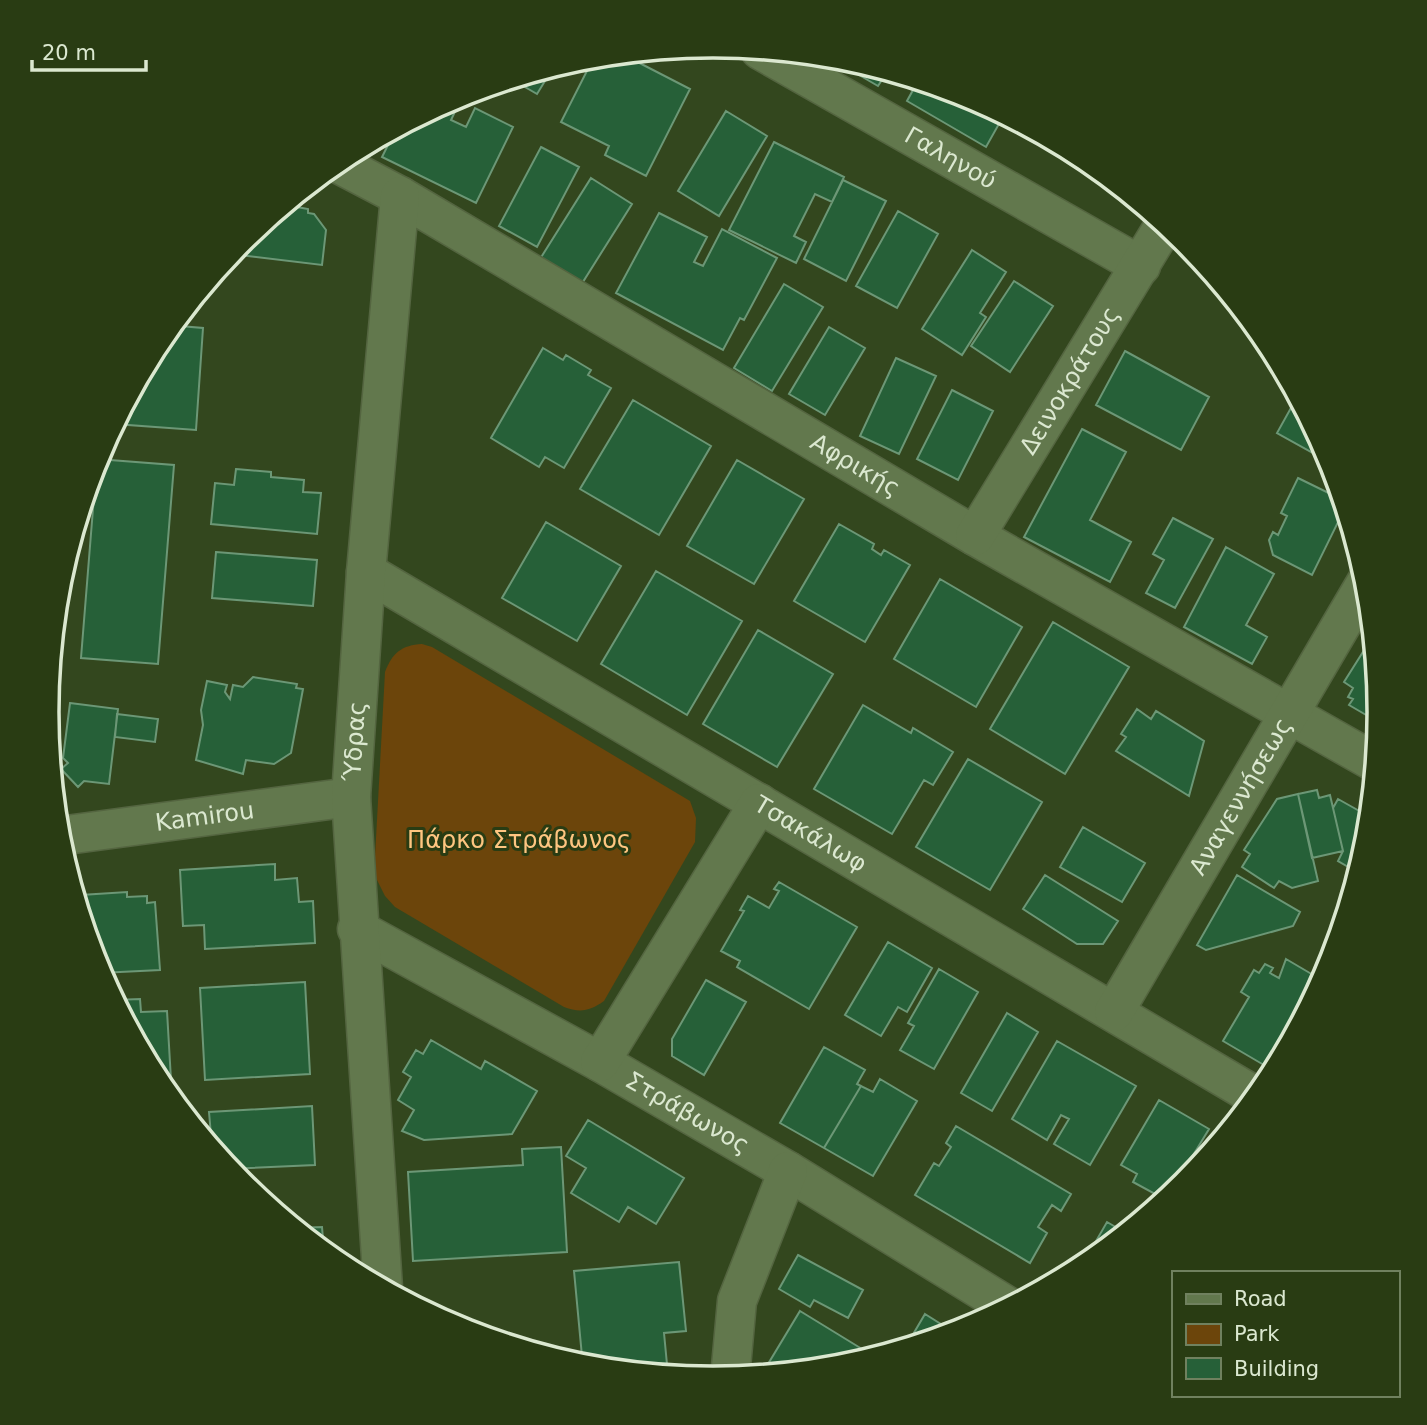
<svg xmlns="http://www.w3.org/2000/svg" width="1427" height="1425" font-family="'DejaVu Sans',sans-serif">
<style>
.green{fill:#6c450b}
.building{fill:#266038;stroke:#6c9776;stroke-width:2}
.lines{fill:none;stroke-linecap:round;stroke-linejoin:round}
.street-casing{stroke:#546540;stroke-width:41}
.street{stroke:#62784d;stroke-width:38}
.labels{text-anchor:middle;stroke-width:6;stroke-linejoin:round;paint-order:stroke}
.street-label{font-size:24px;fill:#dbe8d0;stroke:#293c13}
.park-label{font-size:24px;fill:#fec580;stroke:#293c13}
.rim{fill:none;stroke:#dbe8d0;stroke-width:3.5}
</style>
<rect width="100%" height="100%" fill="#33471e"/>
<path class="green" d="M422 644 432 647 690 801 696 818 695 842 604 1001C590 1011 580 1013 564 1007L395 907 385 896 376 878 375 857 385 672C392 653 402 645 422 644Z"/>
<path class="building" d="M622 54 690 89 646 176 605 155 609 146 561 122 594 57Z
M851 61 887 72 878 86 847 68Z
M553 68 537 94 513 80Z
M918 81 969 96 1004 115 986 147 907 101Z
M460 96 462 97 451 120 466 127 475 108 513 127 476 203 382 157 396 129Z
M726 111 767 136 719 216 678 191Z
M774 142 844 177 832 202 815 194 794 236 806 242 796 263 729 230Z
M541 147 579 167 537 247 499 226Z
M591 178 632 204 581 285 540 259Z
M843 180 886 201 846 281 804 259Z
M293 199 297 207 308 209V213L314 214 326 230 322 265 231 254 242 241Z
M898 211 938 234 897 308 856 286Z
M659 213 707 237 694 262 703 266 722 229 777 258 744 320 740 318 723 350 616 293Z
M972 250 1006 272 980 313 986 317 962 355 922 329Z
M1014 281 1053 306 1010 372 971 346Z
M784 284 823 307 772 391 734 368Z
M181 315 180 326 203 328 196 430 115 424 159 342Z
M829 327 865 348 825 415 789 394Z
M543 348 563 360 566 355 591 370 588 375 611 388 564 468 545 457 539 467 491 438Z
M1125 351 1209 397 1181 450 1096 405Z
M896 358 936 376 899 454 860 436Z
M952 390 993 411 958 480 917 459Z
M1297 397 1330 458 1331 463 1277 433Z
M633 400 711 446 659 535 580 489Z
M1082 429 1126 452 1090 520 1131 542 1110 582 1024 537Z
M97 459 174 465 158 664 81 658Z
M737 460 804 499 754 584 687 546Z
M236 469 271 472V477L304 480 303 492 321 493 317 534 211 524 215 483 234 485Z
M1298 478 1343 500 1345 508 1312 575 1273 555 1269 540 1273 532 1278 535 1287 516 1281 513Z
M1173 518 1213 539 1175 608 1146 593 1164 560 1153 554Z
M546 522 621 566 577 641 502 598Z
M839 524 874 544 872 549 881 555 884 550 910 565 865 642 794 601Z
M1226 547 1274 574 1246 625 1267 637 1252 664 1184 627Z
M216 552 317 560 313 606 212 598Z
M656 571 742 621 687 715 601 664Z
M940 579 1022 627 976 707 894 659Z
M1053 622 1129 667 1065 774 990 729Z
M758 630 833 674 777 767 703 724Z
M1373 636 1380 713 1379 731 1369 725 1373 719 1349 705 1353 699 1348 697 1353 688 1344 682Z
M253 677 297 684 296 688 303 689 291 753 274 764 246 760 243 774 196 760 203 725 201 710 207 681 227 685 225 692 230 699 233 685 243 687Z
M70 703 118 709 109 784 84 781 78 787 61 769 68 763 63 758Z
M863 705 911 733 913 728 953 752 933 785 924 780 892 834 814 789Z
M1137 709 1151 719 1156 711 1204 741 1189 796 1116 751 1126 737 1121 734Z
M117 714 158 719 155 742 115 737Z
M968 759 1042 802 990 890 916 847Z
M1317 790 1319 798 1330 795 1343 851 1312 858 1298 794Z
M1298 794 1318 881 1292 888 1279 881 1274 888 1242 867 1250 854 1244 850 1277 799Z
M1338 799 1370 817 1368 843 1351 897 1345 893 1357 872 1338 861 1343 851 1333 808Z
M1083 827 1145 863 1122 902 1060 867Z
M275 864V880L297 878 299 902 313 901 315 943 205 949 204 925 183 926 180 870Z
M1045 875 1118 921 1103 944H1077L1023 909Z
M1237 875 1300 912 1293 926 1206 950 1197 945Z
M779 882 857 927 809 1009 737 967 740 961 721 951 744 911 740 910 748 896 769 908 779 891 774 889Z
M127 892V897L147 896V903L155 902 160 970 100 973 77 902H81V895Z
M888 942 932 968 907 1012 898 1007 881 1036 845 1015Z
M1286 959 1320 979 1269 1068 1223 1041 1249 997 1241 992 1254 970 1259 973 1265 964 1273 968 1270 973 1279 978Z
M939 969 978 992 934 1069 900 1050 914 1026 908 1023Z
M706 980 746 1002 704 1075 672 1056V1039Z
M305 982 310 1074 205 1080 200 988Z
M140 999 141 1012 167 1011 171 1080 158 1081 115 1000Z
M1007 1013 1038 1032 992 1111 961 1093Z
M431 1040 481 1069 485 1061 537 1091 512 1134 424 1140 402 1131 414 1110 398 1100 411 1077 403 1072 416 1050 423 1054Z
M1057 1041 1136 1086 1090 1165 1054 1144 1069 1119 1061 1115 1047 1140 1012 1119Z
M824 1047 865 1070 857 1084 861 1086 824 1148 780 1123Z
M880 1079 917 1101 873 1176 824 1148 861 1086 873 1092Z
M1159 1100 1209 1129 1166 1200 1133 1182 1137 1174 1121 1165Z
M312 1106 315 1165 230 1169 212 1147 209 1112Z
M588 1120 684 1178 656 1224 628 1207 619 1222 571 1193 586 1168 566 1156Z
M956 1126 1071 1194 1061 1211 1052 1205 1038 1227 1047 1233 1030 1263 915 1195 934 1163 939 1166 951 1147 946 1143Z
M1212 1139 1219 1143 1185 1184Z
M561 1147 567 1252 413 1261 408 1172 523 1165 522 1149Z
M1107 1222 1126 1233 1080 1269Z
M322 1227 324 1251 296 1228Z
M798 1255 863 1290 848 1318 814 1300 810 1307 779 1289Z
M679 1262 686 1331 664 1333 668 1375 583 1367 574 1271Z
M800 1311 862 1349 853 1364 762 1374Z
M925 1314 955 1333 905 1348Z"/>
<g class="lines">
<defs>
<g id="street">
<path id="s1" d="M760 50 1141 266"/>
<path id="s2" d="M337 163 400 196 975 536 1376 763"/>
<path id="s3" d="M975 536 1165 224"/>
<path id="s4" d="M366 572 1257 1097"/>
<path id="s5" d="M59 836 351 797"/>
<path id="s6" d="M357 929 600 1062 788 1171 1009 1307"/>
<path id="s7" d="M1114 1012 1367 581"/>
<path d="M600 1062 759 803"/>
<path id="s8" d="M383 1288 351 797 366 572 400 196"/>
<path d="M730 1378 737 1301 788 1171"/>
</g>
</defs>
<use href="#street" class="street-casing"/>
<use href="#street" class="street"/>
</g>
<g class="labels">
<g class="street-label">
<text dy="8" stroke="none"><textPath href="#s1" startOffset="219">Γαληνού</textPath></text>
<text dy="8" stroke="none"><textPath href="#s3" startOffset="182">Δεινοκράτους</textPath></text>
<text dy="8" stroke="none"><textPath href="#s2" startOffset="600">Αφρικής</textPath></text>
<text dy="8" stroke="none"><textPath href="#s8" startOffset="548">Ύδρας</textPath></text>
<text dy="8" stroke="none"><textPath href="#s7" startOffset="250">Αναγεννήσεως</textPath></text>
<text dy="8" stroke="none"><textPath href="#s5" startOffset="147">Kamirou</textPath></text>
<text dy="8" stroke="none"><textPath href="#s4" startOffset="516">Τσακάλωφ</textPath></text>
<text dy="8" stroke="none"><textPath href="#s6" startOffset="378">Στράβωνος</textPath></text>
</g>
<g class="park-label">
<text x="519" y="848">Πάρκο Στράβωνος</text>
</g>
</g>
<path d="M0 0H1427V1425H0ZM59 712a654 654 0 1 1 1308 0a654 654 0 1 1-1308 0Z" fill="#293c13" fill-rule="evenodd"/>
<path class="rim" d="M59 712a654 654 0 1 1 1308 0a654 654 0 1 1-1308 0Z"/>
<rect x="1172" y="1271" width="228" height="126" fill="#293c13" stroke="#70815f" stroke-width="2"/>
<rect x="1186" y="1294" width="35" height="10" fill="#62784d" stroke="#70815f" stroke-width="2"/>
<text x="1234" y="1306" font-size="21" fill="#dbe8d0">Road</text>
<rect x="1186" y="1324" width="35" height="21" fill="#6c450b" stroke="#70815f" stroke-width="2"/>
<text x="1234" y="1341" font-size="21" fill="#dbe8d0">Park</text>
<rect x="1186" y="1358" width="35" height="21" fill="#266038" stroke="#70815f" stroke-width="2"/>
<text x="1234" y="1376" font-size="21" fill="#dbe8d0">Building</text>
<path d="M32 60v10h114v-10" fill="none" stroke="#dbe8d0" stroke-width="3.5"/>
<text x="42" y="60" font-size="21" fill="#dbe8d0" stroke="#293c13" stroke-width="5" paint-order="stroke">20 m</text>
</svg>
